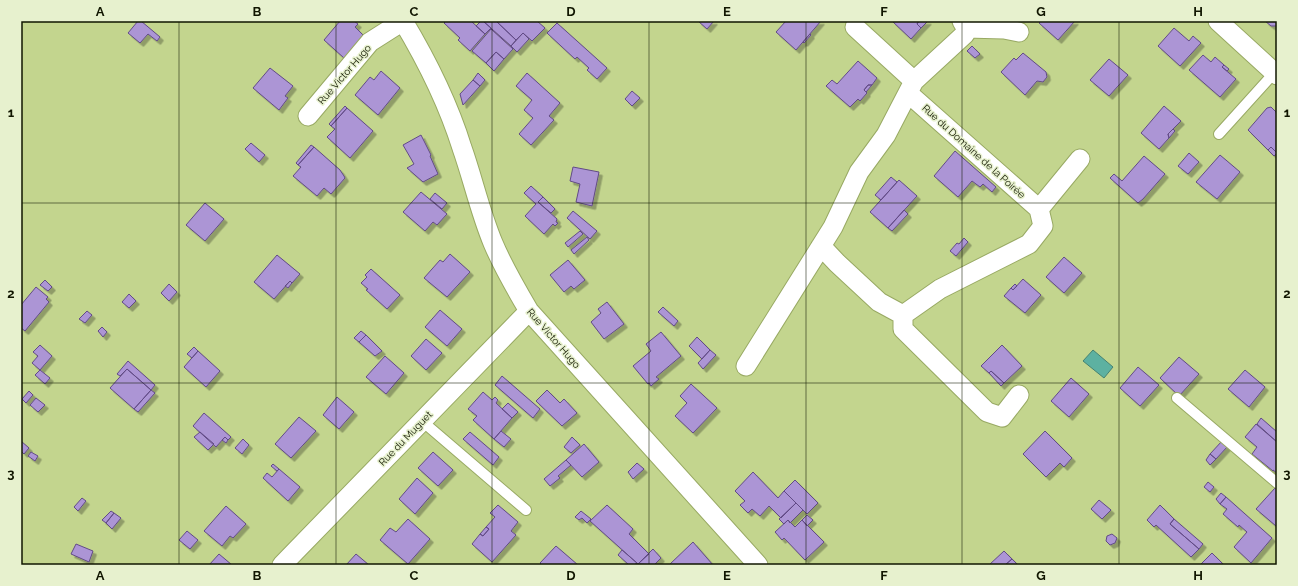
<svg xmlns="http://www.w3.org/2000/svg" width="1298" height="586" font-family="Raleway,sans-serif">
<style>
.water{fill:#5db1a1;stroke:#468271}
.building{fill:#ac95d5;stroke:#624b86;filter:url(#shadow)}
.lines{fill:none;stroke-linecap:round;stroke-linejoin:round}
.lane-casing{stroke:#98a963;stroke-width:12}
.street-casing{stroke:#98a963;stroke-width:21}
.lane{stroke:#fff;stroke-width:10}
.street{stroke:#fff;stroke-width:19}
.grid{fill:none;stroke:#111600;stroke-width:1;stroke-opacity:0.55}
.labels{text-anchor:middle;stroke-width:3;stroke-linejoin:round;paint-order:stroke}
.street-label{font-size:10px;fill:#111600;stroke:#e7f1ce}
.neatline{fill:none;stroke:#111600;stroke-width:1.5}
.grid-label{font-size:13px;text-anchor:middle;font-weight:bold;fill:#111600}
</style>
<defs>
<filter id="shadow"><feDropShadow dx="3.5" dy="3.5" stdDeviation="0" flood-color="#0004"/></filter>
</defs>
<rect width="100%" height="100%" fill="#c3d58e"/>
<path class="water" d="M1093 350 1113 367 1104 378 1083 361Z"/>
<path class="building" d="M138 21H141L160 37 157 41 148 34 140 43 128 33Z
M340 21H354L358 24 355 27 364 36 344 58 324 40Z
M446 21H471L485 34 470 51 458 40 460 38 444 23Z
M481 21H483L491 28 485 34 476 26Z
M483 21H496L516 40 511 46Z
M496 21H537L545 28 532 41 523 33 516 40Z
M698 21H714L707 29Z
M786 21H821L796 50 776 32Z
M892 21H919L917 24 921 28 911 39Z
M919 21H928L921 28 917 24Z
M1041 21H1075L1058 40 1039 23Z
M1265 21H1277V26H1271Z
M557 23 607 68 597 79 587 70 589 68 577 57 575 59 547 33Z
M1174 28 1189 41 1193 36 1201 43 1180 66 1158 46Z
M491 29 513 49 504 59 496 52 486 63 472 51Z
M523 33 529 39 517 52 511 46Z
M810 34 811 35 804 43 803 42Z
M972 46 980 54 975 58 967 51Z
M496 52 504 59 494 71 486 63Z
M1023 53 1046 72 1047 77 1043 82 1037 81 1025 95 1001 72 1014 58 1016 60Z
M1203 55 1211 62 1215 57 1224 65 1222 67 1236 79 1220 97 1189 70Z
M1109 59 1128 75 1109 96 1090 80Z
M858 61 877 78 872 85H868L864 90 867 93 860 101 858 99 850 107 826 86 832 80 837 84Z
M1224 65 1229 69 1227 71 1222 67Z
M270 68 293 86 285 96 288 98 279 110 253 88Z
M381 71 400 88 378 115 355 95 370 77 374 80Z
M478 73 485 80 480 86 473 80Z
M527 73 560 103 549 116 554 120 531 145 519 134 533 118 524 110 532 100 516 86Z
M473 80 480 86 463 105 460 94Z
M868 85H872L866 92 864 90Z
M632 91 640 98 632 106 625 99Z
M345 106 347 108 331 126 329 124Z
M1164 106 1181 121 1168 134 1169 138 1159 149 1141 133Z
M1271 107 1276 112 1277 116V153L1271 147 1268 150 1248 130 1267 108Z
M347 108 373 131 350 158 327 137 335 129 331 126Z
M1173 129 1175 131 1169 138 1168 134Z
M421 135 431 155 430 156 438 174 423 182 407 168 414 164 403 145Z
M251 143 265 155 259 162 245 149Z
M311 145 314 147 298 165 296 163Z
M314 147 340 170 344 176 345 178 331 194 324 188 317 196 293 176 301 167 298 165Z
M1271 147 1277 153 1274 156 1268 150Z
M955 151 996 187 992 192 983 184 980 187 972 181 958 197 934 176Z
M1189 153 1199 162 1188 174 1178 166Z
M1220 155 1240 172 1217 199 1196 182Z
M1144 156 1165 174 1143 199 1138 203 1110 178 1114 174 1122 181Z
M573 167 599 172 592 206 576 202 580 184 570 181Z
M891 177 897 182 881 200 875 195Z
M899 180 917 196 888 228 870 212Z
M531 186 543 197 538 202 557 219 556 222 558 223 555 226 553 224 544 234 525 216 536 204 524 193Z
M421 192 447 214 437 225 433 222 425 231 403 212Z
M435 193 447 203 442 209 430 199Z
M543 197 555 209 551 213 538 202Z
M205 203 224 219 205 241 186 225Z
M904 210 908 214 892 231 888 228Z
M573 211 597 231 590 239 567 218Z
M580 231 583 234 568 247 565 243Z
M587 237 589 240 574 254 571 250Z
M964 238 968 242 956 256 950 251 957 243 959 244Z
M450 254 470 272 447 297 424 278 440 260 443 262Z
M277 255 300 274 292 283 290 281 274 299 254 282Z
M1064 257 1082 273 1064 293 1046 277Z
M568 260 585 280 574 289 571 286 564 292 550 275Z
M371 269 400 295 387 309 366 290 368 289 361 283 367 277 365 275Z
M1023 279 1041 295 1025 313 1004 296 1011 288 1013 290Z
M45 280 52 287 48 291 40 285Z
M290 281 292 283 288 288 285 286Z
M169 284 177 292 169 301 161 293Z
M1015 284 1017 286 1013 290 1011 288Z
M36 287 48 297 46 299 49 302 25 331 21 328V305Z
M129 294 136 301 129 308 122 302Z
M607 302 624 324 604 339 591 322 601 313 598 309Z
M663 307 678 321 674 326 658 312Z
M440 310 462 329 447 346 425 327Z
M87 311 92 315 85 323 79 319Z
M102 327 107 332 103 337 98 331Z
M361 331 366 335 359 342 354 338Z
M661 332 681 356 656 377 659 379 651 386 649 383 648 384 633 366 651 351 646 344Z
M366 335 382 351 375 356 359 342Z
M697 337 710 350 702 359 689 346Z
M426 339 442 353 426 370 411 356Z
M40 345 52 356 40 370 32 363 38 356 33 352Z
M1002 345 1022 366 1004 383 991 371 989 373 981 366Z
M194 347 198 351 192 358 187 354Z
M710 350 716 355 703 369 698 363Z
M198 351 220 371 206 387 184 367Z
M385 356 404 373 386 394 366 377Z
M1179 357 1199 374 1179 396 1160 378Z
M128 361 155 385 151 390 127 369 120 376 117 374Z
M1138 367 1159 385 1140 406 1120 388Z
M127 369 151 390 134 409 110 388Z
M40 370 50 378 45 384 35 375Z
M1245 370 1265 387 1249 407 1228 389Z
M991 371 1004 383 1001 386 989 373Z
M502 376 540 409 533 418 495 385Z
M1071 378 1089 394 1069 417 1051 401Z
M691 384 717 408 693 433 675 416 687 403 680 396Z
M151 390 155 393 138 412 134 409Z
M547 390 560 403 564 399 577 413 562 426 536 401Z
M29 391 33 395 26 403 22 399Z
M483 392 492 400 495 397 498 400 496 403 512 418 494 439 473 420 477 416 468 409Z
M337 397 354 412 339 429 323 415Z
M36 398 45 405 38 412 30 405Z
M508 403 518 412 512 418 502 409Z
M204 413 231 437 228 440 225 437 216 447 193 426Z
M299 417 316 431 291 458 275 444Z
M1261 418 1277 432V442L1257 424Z
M1256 424 1277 442V473L1273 470V471L1252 454 1257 447 1245 437Z
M501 431 511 439 504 447 494 439Z
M1045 431 1072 458 1064 467 1060 463 1046 477 1023 454Z
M200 432 214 444 208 450 194 437Z
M470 432 499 457 493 465 463 439Z
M225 437 228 440 226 443 222 440Z
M572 437 580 445 571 453 564 447Z
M243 439 249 445 242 454 235 448Z
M21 441 29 448 24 454 21 451Z
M1222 441 1228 446 1216 459 1210 454Z
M584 444 599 462 582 477 566 460Z
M31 452 38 456 35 461 28 456Z
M433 452 453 470 438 486 418 468Z
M1210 454 1216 459 1210 465 1206 460Z
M566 460 571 465 558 476 560 478 550 486 544 479Z
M637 463 644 469 633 479 628 472Z
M273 464 279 469 277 471 271 466Z
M279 469 300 487 288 501 263 478 267 473 272 477Z
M753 472 778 498 784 491 796 503 781 518 769 506 760 516 752 509 748 513 740 505 745 501 735 491Z
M417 478 433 493 415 514 399 499Z
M795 480 818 503 807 514 784 491Z
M1208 482 1214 487 1210 492 1204 487Z
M1275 488 1277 489V524L1276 526 1256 509Z
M1221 493 1226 497 1220 504 1216 499Z
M1226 497 1272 538 1251 563 1234 547 1247 532 1239 525 1238 527 1223 514 1227 509 1220 504Z
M82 498 86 501 78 511 74 507Z
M1099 500 1111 510 1102 519 1091 509Z
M796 503 803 510 790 523 788 520 784 524 779 519Z
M498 505 518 522 511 531 516 535 492 562 472 544 480 534 483 536 489 529 486 527 495 517 490 513Z
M607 505 633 529 629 534 649 554 638 564 590 521Z
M1160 505 1174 519 1170 524 1199 549 1191 557 1156 525 1154 527 1147 520Z
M226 506 246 524 233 538 230 536 222 546 204 531Z
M111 511 114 513 106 523 102 520Z
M581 511 591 519 587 523 582 518 579 520 575 517Z
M114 513 121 518 112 529 106 523Z
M807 515 813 520 807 526 802 520Z
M408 519 430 539 408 564 380 540 390 528 396 532Z
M1174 519 1203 544 1199 549 1170 524Z
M788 520 795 527 802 520 824 542 805 560 784 538 782 540 775 532Z
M486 527 489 529 483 536 480 534Z
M187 531 198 540 190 549 179 540Z
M1112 534 1117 538 1115 543 1110 545 1106 541 1107 536Z
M693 542 713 565H669Z
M76 544 93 551 89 562 71 554Z
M556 546 578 565H542L540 563Z
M653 549 661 558 654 565 638 564Z
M622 550 637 563 634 565H629L618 555Z
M1004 551 1012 559 1005 565H989Z
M1212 553 1224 565H1200Z
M219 554 232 565H209Z
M356 554 369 565H346Z
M1012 559 1018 565H1005Z"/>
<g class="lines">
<defs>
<path id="lane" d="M1219 134 1274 73
M1177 398 1277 483
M422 421 526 510"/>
<path id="street" d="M1218 21 1277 75
M855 27 914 81
M966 28 1004 29 1019 32
M908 93 1039 209 1080 159
M308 116 370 42 403 21C427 61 448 103 462 148 473 179 480 212 493 243 503 267 516 289 529 311L758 565
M821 246 837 263 879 302 903 315
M746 366 833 227 859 172 886 135 914 81 965 34 966 28 962 21
M1019 395 1002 417 987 412 903 329V315L940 289 1029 244 1043 226 1039 209
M282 565 529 311"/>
</defs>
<use href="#lane" class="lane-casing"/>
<use href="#street" class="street-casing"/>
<use href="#lane" class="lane"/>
<use href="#street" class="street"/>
</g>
<path class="grid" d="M179 21V565M336 21V565M492 21V565M649 21V565M806 21V565M962 21V565M1119 21V565M21 203H1277M21 383H1277"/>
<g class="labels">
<g class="street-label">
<text transform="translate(344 74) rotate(-49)" y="4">Rue Victor Hugo</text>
<text transform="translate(974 151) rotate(42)" y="4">Rue du Domaine de la Poirée</text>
<text transform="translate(554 338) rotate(49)" y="4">Rue Victor Hugo</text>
<text transform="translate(405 438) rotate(-46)" y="4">Rue du Muguet</text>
</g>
</g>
<rect width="1298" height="586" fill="none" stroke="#e7f1ce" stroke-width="44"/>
<rect x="22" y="22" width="1254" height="542" class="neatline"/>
<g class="grid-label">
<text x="100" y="16">A</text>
<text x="257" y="16">B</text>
<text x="414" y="16">C</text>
<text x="571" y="16">D</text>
<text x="727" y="16">E</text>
<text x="884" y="16">F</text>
<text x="1041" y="16">G</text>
<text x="1198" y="16">H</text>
<text x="11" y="117">1</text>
<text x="1287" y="117">1</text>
<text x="11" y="298">2</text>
<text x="1287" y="298">2</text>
<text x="11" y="478">3</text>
<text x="1287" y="478">3</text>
<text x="100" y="580">A</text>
<text x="257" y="580">B</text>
<text x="414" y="580">C</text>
<text x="571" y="580">D</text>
<text x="727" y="580">E</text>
<text x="884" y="580">F</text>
<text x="1041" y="580">G</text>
<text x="1198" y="580">H</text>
</g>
</svg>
